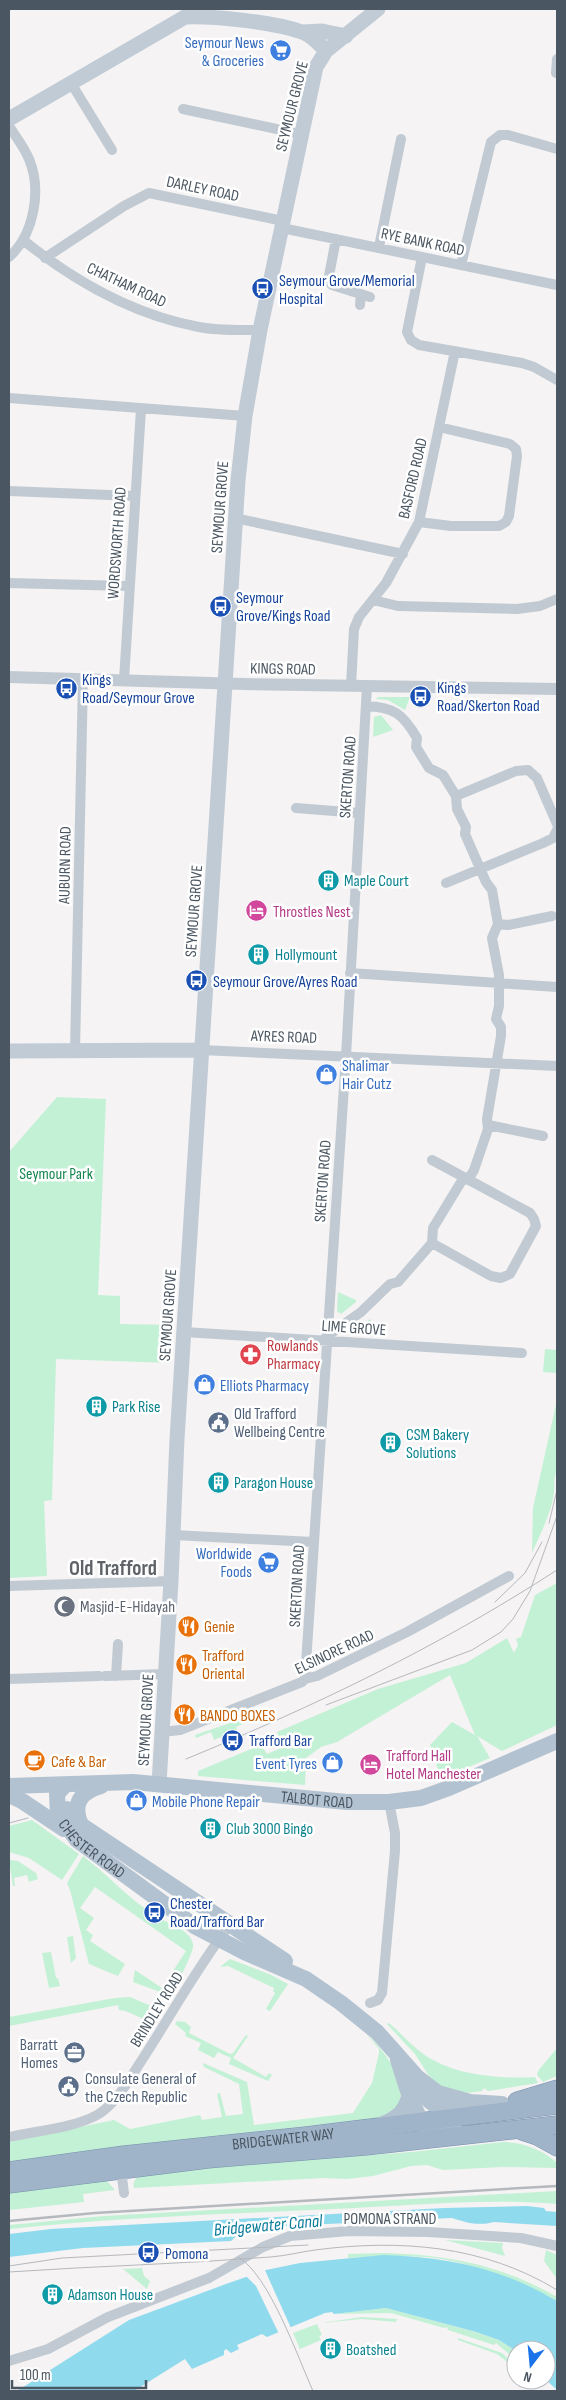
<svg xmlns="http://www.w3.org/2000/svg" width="566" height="2400" font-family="'Sofia Sans Condensed',sans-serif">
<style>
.green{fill:#c3f1d5}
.water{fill:#90daee}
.pier{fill:#f5f3f3}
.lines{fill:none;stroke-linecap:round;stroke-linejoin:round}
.trunk-casing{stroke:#7690ad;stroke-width:19}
.minor{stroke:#c1cad2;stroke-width:10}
.tertiary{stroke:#c1cad2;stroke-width:12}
.secondary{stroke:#c1cbd6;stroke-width:15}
.primary{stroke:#b3c2d1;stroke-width:16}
.trunk{stroke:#9fb4c9;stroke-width:18}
.tram{stroke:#b5b8bd;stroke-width:1}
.rail{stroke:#b5b8bd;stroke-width:2.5}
.labels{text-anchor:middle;stroke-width:5;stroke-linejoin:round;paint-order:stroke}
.shop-label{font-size:16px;fill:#366cbe;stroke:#fff;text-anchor:end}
.street-label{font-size:16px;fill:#4a5661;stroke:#fff}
.transit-label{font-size:16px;fill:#164399;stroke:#fff;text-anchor:start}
.culture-label{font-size:16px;fill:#0d838f;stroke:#fff;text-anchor:start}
.hotel-label{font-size:16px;fill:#b23c85;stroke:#fff;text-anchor:start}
.park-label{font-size:16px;fill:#17864f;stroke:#fff}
.health-label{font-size:16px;fill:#be3a42;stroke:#fff;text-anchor:start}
.service-label{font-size:16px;fill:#4e5e75;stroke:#fff;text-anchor:start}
.worship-label{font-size:16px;fill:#5b616d;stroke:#fff;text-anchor:start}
.food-label{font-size:16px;fill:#c56008;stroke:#fff;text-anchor:start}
.water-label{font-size:18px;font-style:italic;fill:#0c7c9b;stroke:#fff}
.district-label{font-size:21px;font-weight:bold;fill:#5f6368;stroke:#fff}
</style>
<rect width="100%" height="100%" fill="#f5f3f3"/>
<path class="green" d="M378 697H410L405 710 388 700 376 699Z
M381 715 393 730 373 737 374 717Z
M57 1097 106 1099 98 1295 120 1296V1324L173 1325 171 1363 56 1359 52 1500 44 1501 47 1576 9 1578V1152Z
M338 1292 356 1300V1302L341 1314 337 1311Z
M370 1319 376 1336 352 1334 351 1332Z
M545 1349 557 1350V1373L543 1372Z
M557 1400V1470C553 1478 555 1484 554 1493 551 1514 540 1534 532 1553L533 1508Z
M557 1583V1725L502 1751 477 1736 490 1758 441 1779 430 1745 452 1722 475 1735 450 1675 337 1742 321 1747 306 1758 305 1785 198 1776V1771L261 1745 267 1754 293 1743 289 1735 280 1739 277 1732 378 1689 466 1663 507 1638 514 1653 518 1645 516 1639 521 1637 535 1595Z
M274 1708 275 1710 236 1727 237 1730 214 1740 211 1732 196 1738 195 1735Z
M32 1820 79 1854 62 1880 29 1858 9 1852V1826Z
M83 1856C109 1876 130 1900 157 1917 168 1924 190 1929 193 1944 195 1951 176 1986 171 1992L163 1993 133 1982 135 1970 162 1988 186 1951 95 1887 80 1908 94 1918 86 1930 93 1935 90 1941 125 1964 118 1976 89 1964 70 1890 67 1883Z
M9 1860 18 1861 36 1873 38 1879 29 1882 27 1875 14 1878 15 1886H13Z
M73 1936 76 1958 71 1963 67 1937Z
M51 1952 56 1978H58L60 1986 49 1988 42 1953Z
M230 1959 269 1974 288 1984 270 2011 266 2009 275 1993 273 1991 274 1988 228 1966 220 1967Z
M130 1997 158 2009 159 2019C145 2026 133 2010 119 2010L118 2005 9 2026V2017L115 1998Z
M177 2021 185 2022 191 2027 189 2033 230 2054 233 2053 246 2035 248 2036 233 2058 266 2077 269 2073 272 2075 268 2081 229 2064 231 2058 218 2052 214 2058 198 2050 201 2043 185 2036 186 2033 175 2024Z
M389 2023C401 2033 418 2053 433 2060 462 2076 503 2079 535 2077L538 2083 488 2091 484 2088 482 2091 467 2093 443 2088 429 2076 415 2054 387 2024Z
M364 2031C384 2051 408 2078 399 2108L379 2118 172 2141 9 2163V2142L114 2120 130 2129 200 2115 202 2120 222 2117 217 2094 220 2093 226 2116 243 2114 239 2084 204 2067 203 2063 247 2082 254 2125 353 2113 372 2083 379 2053V2049Z
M557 2048V2076L543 2082 537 2075 538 2071Z
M503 2142C522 2142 544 2150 557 2163V2168L502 2167 443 2170 427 2165 411 2166 373 2176 347 2179 323 2178 134 2188C132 2180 138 2176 144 2172L412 2152Z
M106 2180 115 2190 83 2194 84 2202 9 2210V2192Z
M557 2191V2204C483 2198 408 2206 334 2209 226 2214 117 2217 9 2229V2225L104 2216Z
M445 2240 503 2243 502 2248 505 2256Z
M546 2250 557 2255V2279L544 2261Z
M383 2253C447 2255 500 2264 557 2297V2301C524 2282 464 2260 426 2257 400 2255 374 2256 348 2258V2254Z
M142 2268 144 2276 150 2281 147 2289 123 2269Z
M386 2308 475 2332 499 2340 516 2351V2360L496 2343 494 2345 448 2330 447 2327 444 2328 391 2313 334 2314Z
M362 2317 397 2319 396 2322 362 2319 321 2323Z
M317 2324 322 2335 319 2336 321 2340 300 2349 293 2333Z
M458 2338 502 2353 516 2366V2369L497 2354 458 2340Z"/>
<path class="water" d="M527 2206 544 2208 546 2211 557 2212V2226L494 2222C479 2226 467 2223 452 2218L245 2228 231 2241 83 2248 9 2257V2234L51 2229 444 2208Z
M383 2255C448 2257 501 2268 557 2301V2390L546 2380V2350L516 2351 499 2340 476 2332 386 2308 334 2314 332 2312 325 2313 267 2337 262 2334 237 2345 239 2349 231 2353 226 2349 224 2351V2355L192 2369 185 2359 134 2391H17L129 2320 226 2284 266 2270 300 2263Z"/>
<path class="pier" d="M264 2268 291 2328 279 2334 256 2286 246 2276Z"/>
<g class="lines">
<defs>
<g id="trunk">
<path d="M517 2101 557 2089"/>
<path d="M522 2131 537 2136 557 2147"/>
<path id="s3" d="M9 2171 124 2155 305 2136 557 2105"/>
<path d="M9 2184 208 2159 366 2146 557 2125"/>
</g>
</defs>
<use href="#trunk" class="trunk-casing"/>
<path class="minor" d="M556 73 557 59
M71 83 112 150
M183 109 300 134
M9 126C16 137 24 147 29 159 42 190 34 235 9 257
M282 228 557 285
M336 239 328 281 332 285 370 297
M23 240C74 281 134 315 199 327 219 331 240 330 260 330
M379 247 401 139
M422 257 407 332 411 340 419 345 522 363 534 367 557 380
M45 258 124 206 149 193 283 221
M461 265 491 142 500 135H508L557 149
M360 305 361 294
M9 398 245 416
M9 491 134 496
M235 518 403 554
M419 522 451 526H499L506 522 509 516 517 456 516 449 510 444 439 427
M9 583 128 586
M373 600 398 606 517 609 540 606 557 599
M124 680 141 409
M351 686 354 629 359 617 386 583 419 522 455 351
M456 796 516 771 528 770 537 778 557 824
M296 808 359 813
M446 883 543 843 553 838 557 830
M498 924 508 925 552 916
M350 973 557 987
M201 1050 557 1066
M75 1051 83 679
M488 1125 543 1136
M432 1243 491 1276 501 1278 510 1274 536 1226 534 1219 530 1213 432 1160
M184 1332 522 1353
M326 1337 361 1312 390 1284 398 1282 432 1243 433 1228 461 1182 471 1175 474 1170 488 1129 487 1119 501 1036V1027L496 1019 499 1006V975L492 938 498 924 492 890 486 882 465 834 466 827 457 809 456 796 443 775 429 768 416 747 417 738C403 714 394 707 366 706
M173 1535 313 1542
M9 1586 171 1581
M105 1676 166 1674
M116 1676 118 1644
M9 1679 99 1676
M305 1679 346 1056 367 686
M162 1732 180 1730 302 1682 305 1679 317 1676 407 1632 509 1576
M370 2003 378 2000 382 1993 395 1851V1833L389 1802
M9 2137C35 2131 74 2128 97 2115 116 2104 128 2081 140 2063 170 2017 196 1969 229 1926
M121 2169 124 2193
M9 2361 48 2349 108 2317 209 2278 263 2247 290 2236 349 2231 428 2232 521 2238 557 2246"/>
<path class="tertiary" d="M9 677 244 684 557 689"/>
<path class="secondary" d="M302 32 322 31 346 36
M9 119 185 17C215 16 273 22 302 32 312 35 319 44 326 51
M9 1051 201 1050
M159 1784 171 1581 177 1439 238 480 245 416 260 330 316 67 326 51 378 9"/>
<g class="primary">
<path id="s1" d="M65 1785 57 1794 58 1814 77 1840 196 1927 244 1952 306 1979 341 2003 377 2032 417 2077 438 2093 470 2102 502 2104"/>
<path id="s2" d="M9 1786 133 1782 347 1802H389L421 1798 449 1788 557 1741"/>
<path d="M9 1795 22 1801 64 1829"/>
<path d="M67 1809 72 1819 285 1961"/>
<path d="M81 1825C72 1804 80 1792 101 1786"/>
<path d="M398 2060C404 2077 414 2119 429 2128 437 2132 448 2131 456 2131"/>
<path d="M413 2080C428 2105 437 2109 465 2114"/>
<path d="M381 2125C398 2118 406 2112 410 2093"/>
</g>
<use href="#trunk" class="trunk"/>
<path class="tram" d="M549 1523 557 1490
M495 1602 525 1573 542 1542
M326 1705 472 1650 501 1632 513 1619 530 1591 557 1516
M186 1759C315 1706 440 1646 557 1570
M9 1823 28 1818
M238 2257C269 2274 298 2358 313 2391
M9 2266 62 2258 308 2245
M9 2272C96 2266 183 2264 270 2257 285 2256 300 2252 315 2250 399 2239 484 2245 557 2290"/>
<path class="rail" d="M9 2221 95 2213 557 2186"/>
</g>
<defs>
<symbol id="supermarket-disc" viewBox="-11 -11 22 22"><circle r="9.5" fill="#3f7fe0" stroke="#fff"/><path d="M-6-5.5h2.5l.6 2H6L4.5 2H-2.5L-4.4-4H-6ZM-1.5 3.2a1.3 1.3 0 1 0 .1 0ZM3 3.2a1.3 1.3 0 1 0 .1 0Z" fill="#fff"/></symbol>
<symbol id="bus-disc" viewBox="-11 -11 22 22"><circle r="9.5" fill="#1a4fb4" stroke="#fff"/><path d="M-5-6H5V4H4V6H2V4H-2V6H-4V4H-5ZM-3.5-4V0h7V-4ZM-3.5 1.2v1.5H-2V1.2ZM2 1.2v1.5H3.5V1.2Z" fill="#fff"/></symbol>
<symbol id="building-disc" viewBox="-11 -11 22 22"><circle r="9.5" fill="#0f9aa8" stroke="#fff"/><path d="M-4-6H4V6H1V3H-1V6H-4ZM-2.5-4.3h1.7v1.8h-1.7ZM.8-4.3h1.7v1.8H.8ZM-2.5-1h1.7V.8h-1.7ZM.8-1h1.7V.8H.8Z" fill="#fff"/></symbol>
<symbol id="hotel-disc" viewBox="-11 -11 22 22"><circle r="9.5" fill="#d1479c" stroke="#fff"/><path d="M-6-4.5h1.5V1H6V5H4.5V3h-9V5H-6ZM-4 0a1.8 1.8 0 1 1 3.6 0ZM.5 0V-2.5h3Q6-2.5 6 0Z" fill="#fff"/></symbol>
<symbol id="shop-disc" viewBox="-11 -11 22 22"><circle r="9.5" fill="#3f7fe0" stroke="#fff"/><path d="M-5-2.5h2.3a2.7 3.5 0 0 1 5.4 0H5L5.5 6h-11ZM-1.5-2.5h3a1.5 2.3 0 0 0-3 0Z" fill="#fff"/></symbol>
<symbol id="pharmacy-disc" viewBox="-11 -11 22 22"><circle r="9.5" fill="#e0444e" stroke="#fff"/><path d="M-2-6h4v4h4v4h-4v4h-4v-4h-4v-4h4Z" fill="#fff"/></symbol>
<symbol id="civic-disc" viewBox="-11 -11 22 22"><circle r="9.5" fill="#5c6f8a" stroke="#fff"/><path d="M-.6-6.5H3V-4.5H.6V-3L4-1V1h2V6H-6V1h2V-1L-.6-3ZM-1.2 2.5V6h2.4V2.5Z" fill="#fff"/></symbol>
<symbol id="mosque-disc" viewBox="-11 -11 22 22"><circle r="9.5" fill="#6b7280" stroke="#fff"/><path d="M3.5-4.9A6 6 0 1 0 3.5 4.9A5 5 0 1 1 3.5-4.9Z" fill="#fff"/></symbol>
<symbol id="restaurant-disc" viewBox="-11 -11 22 22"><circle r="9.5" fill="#e8710a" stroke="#fff"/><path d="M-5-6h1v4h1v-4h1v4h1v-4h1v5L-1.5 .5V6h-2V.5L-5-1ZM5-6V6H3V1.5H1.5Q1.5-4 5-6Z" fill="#fff"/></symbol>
<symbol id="cafe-disc" viewBox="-11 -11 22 22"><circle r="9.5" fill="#e8710a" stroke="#fff"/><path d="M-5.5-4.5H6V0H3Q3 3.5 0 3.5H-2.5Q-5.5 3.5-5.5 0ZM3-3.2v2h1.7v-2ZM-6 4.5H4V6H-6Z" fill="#fff"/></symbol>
<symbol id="office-disc" viewBox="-11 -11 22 22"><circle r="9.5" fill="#5c6f8a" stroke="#fff"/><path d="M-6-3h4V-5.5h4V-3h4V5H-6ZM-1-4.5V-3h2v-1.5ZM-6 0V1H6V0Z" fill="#fff"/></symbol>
</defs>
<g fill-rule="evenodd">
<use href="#supermarket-disc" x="268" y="38" width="25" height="25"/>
<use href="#bus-disc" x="250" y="276" width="25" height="25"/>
<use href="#bus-disc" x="208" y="594" width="25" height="25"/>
<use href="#bus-disc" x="54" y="676" width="25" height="25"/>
<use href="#bus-disc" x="408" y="684" width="25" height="25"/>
<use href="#building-disc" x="316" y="868" width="25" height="25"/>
<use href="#hotel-disc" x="244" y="898" width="25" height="25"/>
<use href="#building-disc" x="246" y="942" width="25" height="25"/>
<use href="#bus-disc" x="184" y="968" width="25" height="25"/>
<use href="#shop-disc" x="314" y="1062" width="25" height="25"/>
<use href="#pharmacy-disc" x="238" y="1342" width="25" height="25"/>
<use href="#shop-disc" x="192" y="1372" width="25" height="25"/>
<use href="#building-disc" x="84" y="1394" width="25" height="25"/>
<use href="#civic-disc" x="206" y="1410" width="25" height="25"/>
<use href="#building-disc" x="378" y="1430" width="25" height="25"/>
<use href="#building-disc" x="206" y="1470" width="25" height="25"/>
<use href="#supermarket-disc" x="256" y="1550" width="25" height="25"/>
<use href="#mosque-disc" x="52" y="1594" width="25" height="25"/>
<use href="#restaurant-disc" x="176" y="1614" width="25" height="25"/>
<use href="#restaurant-disc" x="174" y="1652" width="25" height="25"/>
<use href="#restaurant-disc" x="172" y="1702" width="25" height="25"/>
<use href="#bus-disc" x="220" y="1728" width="25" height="25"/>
<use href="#cafe-disc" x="22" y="1748" width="25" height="25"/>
<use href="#shop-disc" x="320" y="1750" width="25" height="25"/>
<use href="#hotel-disc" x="358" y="1752" width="25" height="25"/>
<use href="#shop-disc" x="124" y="1788" width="25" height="25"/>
<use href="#building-disc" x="198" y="1816" width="25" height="25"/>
<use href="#bus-disc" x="142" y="1900" width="25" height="25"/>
<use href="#office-disc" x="62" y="2040" width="25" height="25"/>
<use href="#civic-disc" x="56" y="2074" width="25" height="25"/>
<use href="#bus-disc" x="136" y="2240" width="25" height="25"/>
<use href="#building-disc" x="40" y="2282" width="25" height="25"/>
<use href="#building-disc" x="318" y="2336" width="25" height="25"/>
</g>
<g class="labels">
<g class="shop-label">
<text x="264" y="48">Seymour News<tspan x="264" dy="18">&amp; Groceries</tspan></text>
<text x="342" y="1071" text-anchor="start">Shalimar<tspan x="342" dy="18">Hair Cutz</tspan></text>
<text x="220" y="1391" text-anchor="start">Elliots Pharmacy</text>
<text x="252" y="1559">Worldwide<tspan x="252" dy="18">Foods</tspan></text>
<text x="317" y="1769">Event Tyres</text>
<text x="152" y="1807" text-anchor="start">Mobile Phone Repair</text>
</g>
<g class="street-label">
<text transform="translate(291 106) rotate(-76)" y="6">SEYMOUR GROVE</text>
<text transform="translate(203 188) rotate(12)" y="6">DARLEY ROAD</text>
<text transform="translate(423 241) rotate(12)" y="6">RYE BANK ROAD</text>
<text transform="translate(127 284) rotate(25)" y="6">CHATHAM ROAD</text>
<text transform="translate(412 478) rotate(-77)" y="6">BASFORD ROAD</text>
<text transform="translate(219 507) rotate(-86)" y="6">SEYMOUR GROVE</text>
<text transform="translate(116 543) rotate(-86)" y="6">WORDSWORTH ROAD</text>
<text transform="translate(283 668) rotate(1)" y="6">KINGS ROAD</text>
<text transform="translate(347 777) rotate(-86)" y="6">SKERTON ROAD</text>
<text transform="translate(64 865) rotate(-89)" y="6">AUBURN ROAD</text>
<text transform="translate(193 911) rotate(-86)" y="6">SEYMOUR GROVE</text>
<text transform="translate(284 1036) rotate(2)" y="6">AYRES ROAD</text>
<text transform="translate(322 1181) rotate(-86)" y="6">SKERTON ROAD</text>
<text transform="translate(167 1315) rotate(-86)" y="6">SEYMOUR GROVE</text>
<text transform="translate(354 1327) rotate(4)" y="6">LIME GROVE</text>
<text transform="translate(296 1586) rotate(-87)" y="6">SKERTON ROAD</text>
<text transform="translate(334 1651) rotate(-25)" y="6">ELSINORE ROAD</text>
<text transform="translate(145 1720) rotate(-87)" y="6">SEYMOUR GROVE</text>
<text dy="6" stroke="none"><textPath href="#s2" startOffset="309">TALBOT ROAD</textPath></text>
<text dy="6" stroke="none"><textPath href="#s1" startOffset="81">CHESTER ROAD</textPath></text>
<text transform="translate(156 2009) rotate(-58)" y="6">BRINDLEY ROAD</text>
<text dy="6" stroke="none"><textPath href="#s3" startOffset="276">BRIDGEWATER WAY</textPath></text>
<text x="390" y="2224">POMONA STRAND</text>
</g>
<g class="transit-label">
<text x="279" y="286">Seymour Grove/Memorial<tspan x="279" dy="18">Hospital</tspan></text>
<text x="236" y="603">Seymour<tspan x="236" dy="18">Grove/Kings Road</tspan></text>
<text x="82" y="685">Kings<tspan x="82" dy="18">Road/Seymour Grove</tspan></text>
<text x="437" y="693">Kings<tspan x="437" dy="18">Road/Skerton Road</tspan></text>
<text x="213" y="987">Seymour Grove/Ayres Road</text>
<text x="249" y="1746">Trafford Bar</text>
<text x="170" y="1909">Chester<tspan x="170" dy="18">Road/Trafford Bar</tspan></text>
<text x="165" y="2259">Pomona</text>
</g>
<g class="culture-label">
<text x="344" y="886">Maple Court</text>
<text x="275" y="960">Hollymount</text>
<text x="112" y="1412">Park Rise</text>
<text x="406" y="1440">CSM Bakery<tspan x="406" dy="18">Solutions</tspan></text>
<text x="234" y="1488">Paragon House</text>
<text x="226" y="1834">Club 3000 Bingo</text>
<text x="68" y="2300">Adamson House</text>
<text x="346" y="2355">Boatshed</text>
</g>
<g class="hotel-label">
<text x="273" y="917">Throstles Nest</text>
<text x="386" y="1761">Trafford Hall<tspan x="386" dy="18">Hotel Manchester</tspan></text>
</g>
<g class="park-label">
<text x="56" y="1179">Seymour Park</text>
</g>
<g class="health-label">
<text x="267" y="1351">Rowlands<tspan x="267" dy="18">Pharmacy</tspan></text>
</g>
<g class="service-label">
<text x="234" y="1419">Old Trafford<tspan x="234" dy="18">Wellbeing Centre</tspan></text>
<text x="58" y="2050" text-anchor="end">Barratt<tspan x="58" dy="18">Homes</tspan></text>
<text x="85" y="2084">Consulate General of<tspan x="85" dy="18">the Czech Republic</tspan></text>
</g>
<g class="worship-label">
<text x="80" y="1612">Masjid-E-Hidayah</text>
</g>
<g class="food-label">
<text x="204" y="1632">Genie</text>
<text x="202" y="1661">Trafford<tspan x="202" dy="18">Oriental</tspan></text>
<text x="200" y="1721">BANDO BOXES</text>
<text x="51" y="1767">Cafe &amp; Bar</text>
</g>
<g class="water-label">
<text transform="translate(268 2225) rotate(-5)" y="6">Bridgewater Canal</text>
</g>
<g class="district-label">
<text x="113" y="1575">Old Trafford</text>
</g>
</g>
<rect width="566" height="2400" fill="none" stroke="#4a5661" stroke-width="20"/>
<g transform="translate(531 2365) rotate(196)"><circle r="24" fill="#ffffff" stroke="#b7bbc0"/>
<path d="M0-4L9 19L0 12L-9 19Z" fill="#1a73e8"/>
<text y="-8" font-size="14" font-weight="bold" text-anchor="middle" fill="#4a5661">N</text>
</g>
<path d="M12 2380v8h134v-8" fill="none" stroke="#4a5661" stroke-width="2.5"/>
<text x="20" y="2380" font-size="15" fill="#4a5661" stroke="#ffffff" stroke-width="4" paint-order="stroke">100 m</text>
</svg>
